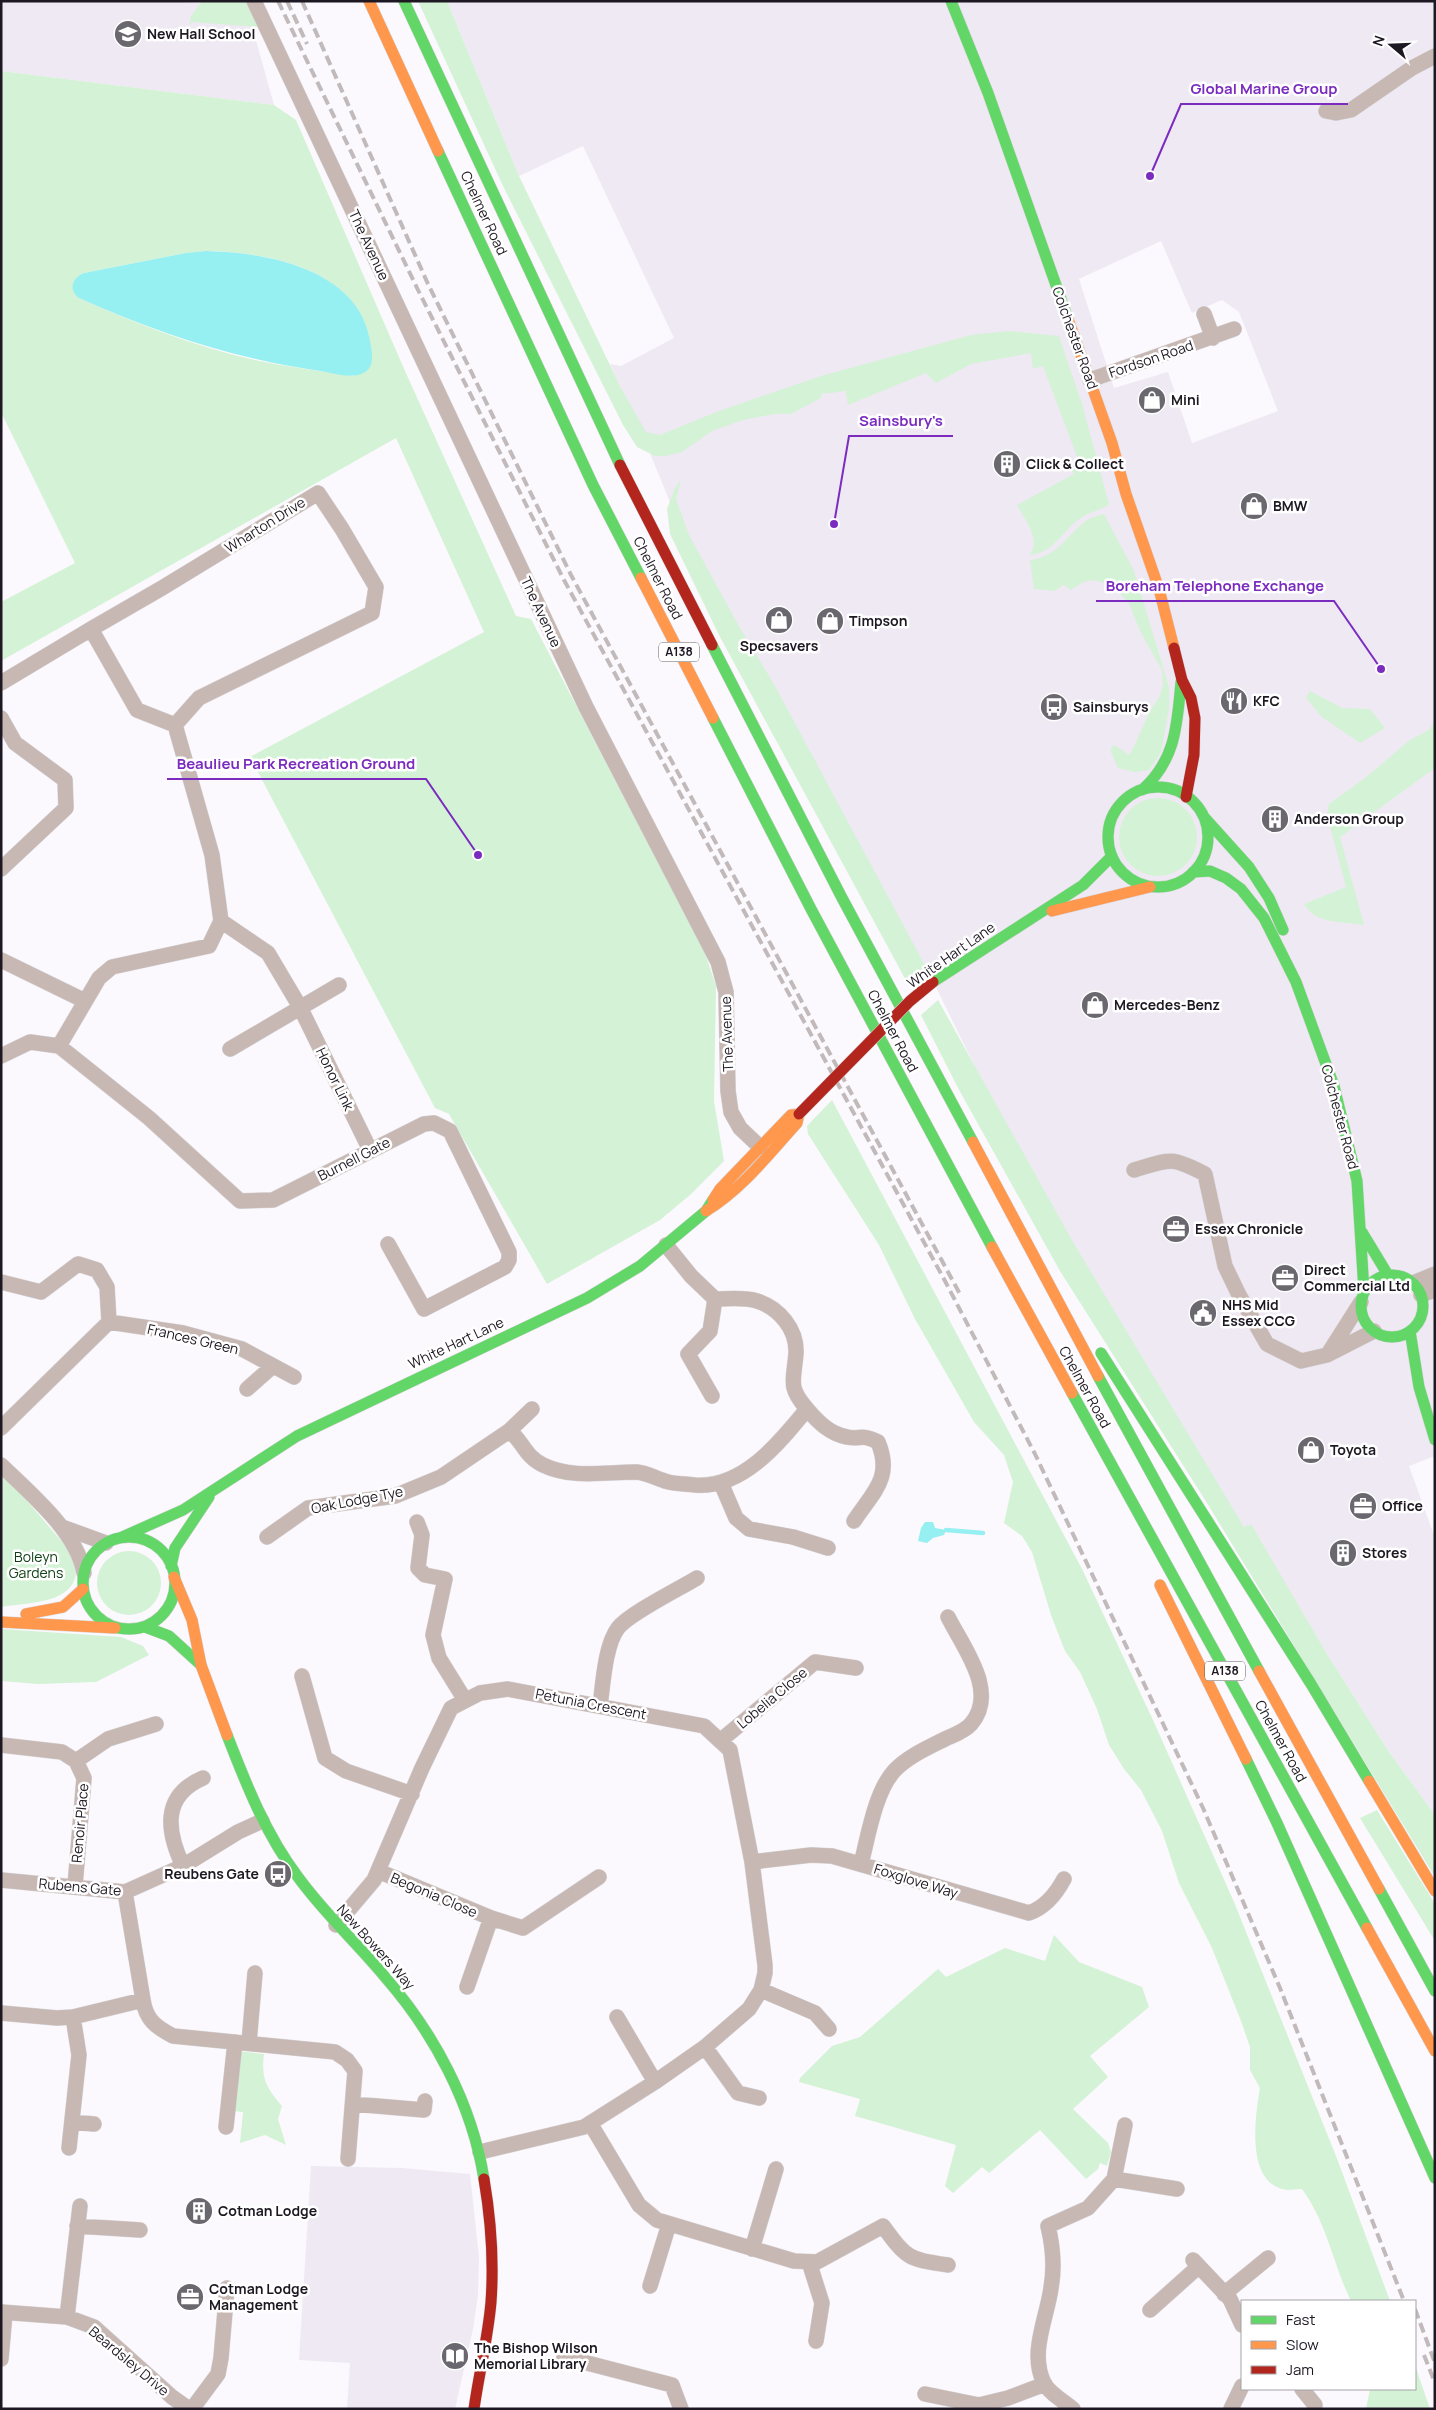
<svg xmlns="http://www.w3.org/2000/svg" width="1436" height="2410" font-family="Manrope,sans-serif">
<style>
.built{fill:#efe9f3;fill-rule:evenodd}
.green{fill:#d4f2d6;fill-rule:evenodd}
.water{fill:#96eff0}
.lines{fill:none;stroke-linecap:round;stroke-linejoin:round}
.stream{stroke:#96eff0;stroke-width:4.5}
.street-casing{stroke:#d8d6d9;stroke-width:16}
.fast-casing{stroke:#d8d6d9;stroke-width:12}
.slow-casing{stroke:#d8d6d9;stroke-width:12}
.jam-casing{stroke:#d8d6d9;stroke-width:12}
.street{stroke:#c7b8b3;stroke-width:15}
.fast{stroke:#63d668;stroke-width:11}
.slow{stroke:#ff974d;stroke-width:11}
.jam{stroke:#b3261e;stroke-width:11}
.rail{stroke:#c2b9ba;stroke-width:4;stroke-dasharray:10 5;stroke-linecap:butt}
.jam-bridge-casing{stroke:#d8d6d9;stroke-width:12;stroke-linecap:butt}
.jam-bridge{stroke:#b3261e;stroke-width:11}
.labels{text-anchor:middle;stroke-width:5;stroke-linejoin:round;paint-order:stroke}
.shield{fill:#fff;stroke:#625d64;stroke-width:1}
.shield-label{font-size:12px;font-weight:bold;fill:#1e1822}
.poi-label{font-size:14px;font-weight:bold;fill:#1e1822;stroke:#fff;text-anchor:start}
.street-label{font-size:14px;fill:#1e1822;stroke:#fff}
.park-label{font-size:14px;fill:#104016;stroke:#fff}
.leader{fill:none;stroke:#7b2cbf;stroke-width:2}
.callout-dot{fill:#7b2cbf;stroke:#fff;stroke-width:2}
.callout-label{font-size:15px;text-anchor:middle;font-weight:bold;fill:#7b2cbf;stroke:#fff;stroke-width:5;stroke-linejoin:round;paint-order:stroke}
</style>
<rect width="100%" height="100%" fill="#fbf9fd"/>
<path class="built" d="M1 1H176L247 8 274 105 1 71Z
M447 1H1435V1456L1409 1466 1435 1538V1815L1389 1752 1327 1654 1250 1525 1244 1527 1065 1250 928 971 676 517 645 441 610 364 621 366 674 338 583 146 519 176ZM1161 241 1192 313 1222 300 1239 312 1278 411 1192 443 1168 372 1114 388 1079 279Z
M311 2166 402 2168 470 2174 479 2257 478 2296 473 2329 455 2409H347L350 2363 299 2360Z"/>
<path class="green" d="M202 1H260L272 28 192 22 189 26 191 16Z
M418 1H447L519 176 621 388 646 432 660 435 719 411 821 376 971 335 1009 331 1059 336 1082 404 1109 504C1101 511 1090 511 1081 518 1062 530 1055 553 1030 555 1041 539 1025 520 1017 505L1074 474 1069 466 1079 462 1043 366 1033 369 1031 353 971 364 936 383 926 373 848 405 846 391 821 394V398L791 414H774L743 420 712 431 682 452 666 456H655L637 447 623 425 503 186Z
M1 71 274 105 296 120 405 371 516 616 531 619 705 953 716 986 714 1101 724 1161 690 1195 660 1220 547 1284 449 1114 435 1108 250 757 484 632 396 438 1 661V602L75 563 1 412ZM206 251C277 252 375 274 371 364L353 376C321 371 290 367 259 361 196 347 137 324 79 298L84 273 186 253Z
M681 480 676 499 689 535 736 621 775 686 928 971 909 986 719 635 670 534 667 509 675 488Z
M1104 514 1134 571 1169 687V709L1161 752 1149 770 1135 772 1118 768 1110 750 1114 745 1130 755 1150 711 1160 696 1163 685 1162 670 1140 631 1129 603 1116 589 1106 583 1093 580 1083 582 1071 590 1064 585 1054 591 1034 589 1030 560C1056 557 1064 539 1082 524 1088 518 1096 516 1104 514Z
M1310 691 1342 708 1370 709 1385 728 1360 743 1322 717 1306 698Z
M1435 721V768L1340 837 1364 925C1343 921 1316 925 1304 904L1346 887 1327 815 1329 804 1365 778 1410 740 1429 730Z
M1119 837a39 39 0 1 1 78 0a39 39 0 1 1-78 0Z
M938 1000 1073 1242 1244 1527 1251 1524 1327 1654 1389 1752 1435 1815V1877L1207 1503 1060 1271 958 1088 921 1015Z
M832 1100 1082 1569 1153 1720 1234 1902 1336 2156 1390 2301H1351C1333 2264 1327 2223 1302 2189 1297 2189 1292 2190 1287 2190 1245 2185 1255 2116 1260 2088L1250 2070V2047L1241 2021 1212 1948 1179 1883 1162 1831 1141 1790 1124 1769 1109 1745 1097 1709 1080 1672 1065 1651 1051 1615 1032 1552 1022 1536 1004 1523 1013 1482 1004 1455 974 1422 915 1319 879 1245 808 1134 807 1126Z
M1 1475 23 1496 74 1556C87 1604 34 1602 1 1607Z
M97 1583a32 32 0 1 1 64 0a32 32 0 1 1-64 0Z
M1 1629 121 1637 143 1646 149 1655 96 1682 38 1684 1 1681Z
M1377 1810 1435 1904V1941L1360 1818Z
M1054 1935 1079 1962 1142 1987 1149 2007 1090 2056 1108 2077 1073 2109 1108 2143 1111 2152 1107 2166 1100 2163 1098 2169 1086 2179 1040 2130 989 2173 982 2167 953 2193 945 2186 956 2145 855 2116 860 2099 799 2082 800 2078 832 2046 860 2037 938 1969 946 1977 1005 1948 1045 1961Z
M237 2051 264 2054C261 2079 266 2087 282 2106L278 2119 286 2145 265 2135 240 2143 243 2112 231 2111Z
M1415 2365 1430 2409H1366L1370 2389H1415Z"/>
<path class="water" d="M206 251C266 252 359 269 370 341 372 352 375 366 365 372 353 380 333 373 320 371 236 359 157 333 79 298 68 290 72 278 84 273L186 253Z
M925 1522H933L935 1528 946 1530 944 1535 933 1538 927 1543 918 1541 921 1528Z"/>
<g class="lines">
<path class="stream" d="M946 1530 983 1533"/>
<defs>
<path id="street" d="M254 1 586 707 718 962 726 992 728 1091 731 1112 740 1128 760 1147
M1326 111 1336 113 1351 110 1412 68 1435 56
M1204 314 1213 338
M1090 380 1234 329
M318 493 342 529 376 587 372 613 199 698 175 725 137 710 91 629 162 588Z
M1 683 91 629
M1 718 15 743 65 780 66 808 1 869
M221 921 268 953 300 1007 370 1150
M1 960 85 1001
M59 1046 99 978 112 967 209 946 221 921 212 855 175 725
M230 1049 339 985
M1 1056 30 1042 59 1046 149 1118 240 1201 273 1200 424 1124 434 1123 450 1131 509 1252V1260L505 1267 424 1309 388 1244
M1134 1170C1171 1159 1170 1156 1205 1174L1225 1266 1239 1295 1267 1344 1301 1361 1327 1355 1374 1331
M1 1282 41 1292 78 1264 97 1270 107 1287 109 1322 1 1428
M1413 1283 1435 1274
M1421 1295 1435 1290
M109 1322 183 1333 242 1349 294 1377
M1328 1354 1361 1302
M247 1389 273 1366
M712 1396 688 1354 710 1331 715 1299
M807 1409C818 1422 830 1434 847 1437 862 1440 860 1433 878 1442 893 1478 873 1492 854 1521
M509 1431 532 1409
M1 1465C30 1493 77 1532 84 1573
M721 1483 736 1518 749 1529 793 1537 828 1548
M417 1522 422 1535 418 1568 425 1575 445 1579 433 1635 439 1658 465 1700
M62 1527 106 1543
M267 1537 308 1508 395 1496 441 1477 509 1431C522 1439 524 1456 543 1465 572 1479 605 1472 637 1472 647 1473 655 1478 665 1481 674 1484 686 1484 695 1485 743 1489 780 1442 807 1409 787 1386 794 1381 796 1353 797 1329 779 1308 757 1301 745 1297 728 1299 715 1299L691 1276 666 1245
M302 1676 325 1758 346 1771 412 1794
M600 1706C603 1684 605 1645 618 1628 630 1613 679 1589 697 1578
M720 1741 815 1662 856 1668
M1 1745 62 1752 76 1761 84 1778 75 1886
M76 1761 108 1739 156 1724
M752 1862 811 1855 832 1856 1029 1913C1046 1907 1056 1894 1064 1879
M861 1864C868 1837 875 1792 894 1771 907 1757 927 1748 945 1739 953 1735 964 1732 971 1724 999 1692 963 1647 948 1617
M183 1866C167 1832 161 1796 203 1778
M378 1871 491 1918 523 1928 599 1877
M1 1880 125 1892 183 1866 238 1832 262 1821
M336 1925 374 1880 422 1768 451 1708 480 1693 508 1689 704 1726 730 1750 752 1862 765 1965V1973L761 1990 749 2009 705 2047 655 2082 584 2127 480 2152
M467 1987 491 1918
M761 1990 815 2013 829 2029
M143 2000C146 2020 156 2027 173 2036L335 2052 347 2060 355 2071 348 2159
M1 2013 57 2018 73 2017 143 2000 125 1892
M617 2017 655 2082
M249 2043 255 1973
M705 2047 738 2093 759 2098
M353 2104 424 2110 425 2101
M72 2122 94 2124
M590 2123 639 2205 657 2220 794 2261 817 2262 883 2226C907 2259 908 2259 948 2265
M226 2127 235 2042
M69 2148 79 2055 73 2017
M1114 2179 1177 2189
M77 2226 140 2230
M752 2249 776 2169
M1193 2260 1230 2299 1242 2325
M809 2262 822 2303 816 2341
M650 2286 669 2224
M1224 2294 1268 2258
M1150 2310 1198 2267
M1 2312 67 2317 94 2327 172 2397 189 2409
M67 2317 80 2206
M564 2357 672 2385 681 2409
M1 2359 5 2313
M1302 2389 1315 2405
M925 2394 979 2405 1008 2398 1045 2384
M192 2409 218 2374 221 2358 227 2288
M1073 2409C1065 2402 1049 2393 1044 2383 1029 2353 1047 2318 1051 2288 1055 2266 1053 2247 1048 2226L1088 2208 1114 2179 1125 2125
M1231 2409 1242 2386"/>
<path id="fast" d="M404 1 620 465
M951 1 988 93 1068 319
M438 151 593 485 641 578
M712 645 841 896 973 1142
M713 718 811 909 992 1247
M1108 837a50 50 0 1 1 100 0a50 50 0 1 1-100 0Z
M1142 790C1176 760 1177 725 1181 682
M1204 817 1249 867 1269 898 1283 930
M1193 872 1210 871 1226 878 1241 889 1264 918 1296 982 1334 1086 1357 1181 1364 1291
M933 982 1083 885 1112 856
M1362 1232 1388 1275
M1361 1306a31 31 0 1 1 62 0a31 31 0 1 1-62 0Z
M1410 1331 1419 1387 1435 1440
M1101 1353 1311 1684 1369 1781
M1098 1376 1259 1671
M1072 1393 1367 1928
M83 1583a46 46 0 1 1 92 0a46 46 0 1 1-92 0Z
M120 1538 183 1510 297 1436 587 1298 640 1266 706 1211 713 1200
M171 1566 175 1548 209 1497
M145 1627 169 1636 201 1665
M227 1735C246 1784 266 1835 298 1877 324 1913 357 1943 385 1977 434 2033 472 2104 484 2179
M1246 1759 1277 1823 1435 2178
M1379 1889 1435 1991"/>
<path id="slow" d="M369 1 438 151
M1068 319 1112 443 1126 494 1159 589 1174 648
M641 578 713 718
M1052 911 1150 887
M973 1142 1098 1376
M706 1211C742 1189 769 1154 797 1123L799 1114 791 1115 720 1189 713 1200
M992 1247 1072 1393
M174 1577 192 1620 201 1665 227 1735
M1160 1585 1246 1759
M26 1614 63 1607 83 1589
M1 1622 115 1628
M1259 1671 1379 1889
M1369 1781 1435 1891
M1367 1928 1435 2051"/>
<path id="jam" d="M620 465 712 645
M1174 648 1182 680 1191 698 1195 718 1194 755 1186 797
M474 2409C479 2373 488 2338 491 2302 494 2260 491 2220 484 2179"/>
</defs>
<use href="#street" class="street-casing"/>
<use href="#fast" class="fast-casing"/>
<use href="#slow" class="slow-casing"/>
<use href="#jam" class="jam-casing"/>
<use href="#street" class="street"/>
<use href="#fast" class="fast"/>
<use href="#slow" class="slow"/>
<use href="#jam" class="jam"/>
<path class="rail" d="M278 1 418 290 564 580 945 1281 1035 1454 1203 1808 1280 1988 1404 2301
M287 1 307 44
M302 1 428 284 571 575 961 1296
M1415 2309 1435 2363
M1424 2355 1435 2383"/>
<defs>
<path id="jam-bridge" d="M799 1114 910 1001 933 982"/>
</defs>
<use href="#jam-bridge" class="jam-bridge-casing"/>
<use href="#jam-bridge" class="jam-bridge"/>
</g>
<defs>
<symbol id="school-disc" viewBox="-11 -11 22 22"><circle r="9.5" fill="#6b676f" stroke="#fff"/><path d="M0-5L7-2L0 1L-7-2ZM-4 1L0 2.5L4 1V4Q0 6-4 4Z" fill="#fff"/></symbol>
<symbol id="shop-disc" viewBox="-11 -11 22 22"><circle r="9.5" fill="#6b676f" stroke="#fff"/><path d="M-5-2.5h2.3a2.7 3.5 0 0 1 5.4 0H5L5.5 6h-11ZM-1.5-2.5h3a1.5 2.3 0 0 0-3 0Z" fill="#fff"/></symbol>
<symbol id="building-disc" viewBox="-11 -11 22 22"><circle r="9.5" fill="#6b676f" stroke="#fff"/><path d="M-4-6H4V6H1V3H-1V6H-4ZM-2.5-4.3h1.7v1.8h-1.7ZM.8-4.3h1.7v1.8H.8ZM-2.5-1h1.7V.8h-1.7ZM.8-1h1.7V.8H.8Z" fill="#fff"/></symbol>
<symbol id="restaurant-disc" viewBox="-11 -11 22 22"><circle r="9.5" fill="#6b676f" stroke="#fff"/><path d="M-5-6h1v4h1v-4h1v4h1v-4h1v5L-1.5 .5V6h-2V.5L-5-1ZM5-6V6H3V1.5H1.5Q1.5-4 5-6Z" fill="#fff"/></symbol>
<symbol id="bus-disc" viewBox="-11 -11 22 22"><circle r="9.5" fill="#6b676f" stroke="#fff"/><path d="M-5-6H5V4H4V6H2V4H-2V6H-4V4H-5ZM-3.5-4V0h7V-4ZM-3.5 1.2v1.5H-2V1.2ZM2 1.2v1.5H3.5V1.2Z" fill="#fff"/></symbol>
<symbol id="office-disc" viewBox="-11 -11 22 22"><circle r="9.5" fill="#6b676f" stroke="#fff"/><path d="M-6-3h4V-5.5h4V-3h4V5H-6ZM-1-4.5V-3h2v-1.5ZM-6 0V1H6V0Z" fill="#fff"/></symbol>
<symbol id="civic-disc" viewBox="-11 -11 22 22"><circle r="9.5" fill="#6b676f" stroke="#fff"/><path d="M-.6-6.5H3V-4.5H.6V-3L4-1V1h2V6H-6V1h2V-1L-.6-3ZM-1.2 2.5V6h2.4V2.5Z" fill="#fff"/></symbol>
<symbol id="library-disc" viewBox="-11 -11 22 22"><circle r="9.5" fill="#6b676f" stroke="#fff"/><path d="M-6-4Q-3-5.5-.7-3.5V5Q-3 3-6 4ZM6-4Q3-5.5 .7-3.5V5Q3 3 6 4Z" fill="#fff"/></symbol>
</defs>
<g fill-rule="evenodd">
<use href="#school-disc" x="112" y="18" width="32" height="32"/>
<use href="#shop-disc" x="1136" y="384" width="32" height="32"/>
<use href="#building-disc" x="991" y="448" width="32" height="32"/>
<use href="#shop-disc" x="1238" y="490" width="32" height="32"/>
<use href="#shop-disc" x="763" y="604" width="32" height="32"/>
<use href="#shop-disc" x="814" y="605" width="32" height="32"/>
<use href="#restaurant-disc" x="1218" y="685" width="32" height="32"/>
<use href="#bus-disc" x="1038" y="691" width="32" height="32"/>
<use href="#building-disc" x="1259" y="803" width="32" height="32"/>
<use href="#shop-disc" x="1079" y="989" width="32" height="32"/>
<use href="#office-disc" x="1160" y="1213" width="32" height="32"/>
<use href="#office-disc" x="1269" y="1262" width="32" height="32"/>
<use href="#civic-disc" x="1187" y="1297" width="32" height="32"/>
<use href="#shop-disc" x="1295" y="1434" width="32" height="32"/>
<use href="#office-disc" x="1347" y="1490" width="32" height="32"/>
<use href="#building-disc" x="1327" y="1537" width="32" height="32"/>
<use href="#bus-disc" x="262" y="1858" width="32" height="32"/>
<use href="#building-disc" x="183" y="2195" width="32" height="32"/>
<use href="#office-disc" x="174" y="2281" width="32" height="32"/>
<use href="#library-disc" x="439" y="2340" width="32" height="32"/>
</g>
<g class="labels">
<g class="shield">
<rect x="659" y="642.5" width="40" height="19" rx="4"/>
<rect x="1205" y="1661.5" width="40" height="19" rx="4"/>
</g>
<g class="shield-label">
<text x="679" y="656">A138</text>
<text x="1225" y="1675">A138</text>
</g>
<g class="poi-label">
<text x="147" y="39">New Hall School</text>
<text x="1171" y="405">Mini</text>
<text x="1026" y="469">Click &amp; Collect</text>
<text x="1273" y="511">BMW</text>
<text x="849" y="626">Timpson</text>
<text x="779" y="651" text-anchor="middle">Specsavers</text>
<text x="1253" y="706">KFC</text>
<text x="1073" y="712">Sainsburys</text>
<text x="1294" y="824">Anderson Group</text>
<text x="1114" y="1010">Mercedes-Benz</text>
<text x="1195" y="1234">Essex Chronicle</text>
<text x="1304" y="1275">Direct<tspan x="1304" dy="16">Commercial Ltd</tspan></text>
<text x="1222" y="1310">NHS Mid<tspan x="1222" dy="16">Essex CCG</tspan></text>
<text x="1330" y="1455">Toyota</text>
<text x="1382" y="1511">Office</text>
<text x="1362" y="1558">Stores</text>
<text x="259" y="1879" text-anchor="end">Reubens Gate</text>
<text x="218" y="2216">Cotman Lodge</text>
<text x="209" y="2294">Cotman Lodge<tspan x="209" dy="16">Management</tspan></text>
<text x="474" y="2353">The Bishop Wilson<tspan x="474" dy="16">Memorial Library</tspan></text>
</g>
<g class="street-label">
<text transform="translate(484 213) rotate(65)" y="5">Chelmer Road</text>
<text transform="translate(369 245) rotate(65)" y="5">The Avenue</text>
<text transform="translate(1075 338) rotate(70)" y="5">Colchester Road</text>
<text transform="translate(1151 359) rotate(-19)" y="5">Fordson Road</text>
<text transform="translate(265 525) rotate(-32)" y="5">Wharton Drive</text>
<text transform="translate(658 578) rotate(63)" y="5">Chelmer Road</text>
<text transform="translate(541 612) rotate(65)" y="5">The Avenue</text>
<text transform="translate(951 955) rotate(-35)" y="5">White Hart Lane</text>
<text transform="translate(893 1031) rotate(62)" y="5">Chelmer Road</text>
<text transform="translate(727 1034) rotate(-92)" y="5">The Avenue</text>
<text transform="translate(335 1079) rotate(64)" y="5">Honor Link</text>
<text transform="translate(1340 1117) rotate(75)" y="5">Colchester Road</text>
<text transform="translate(354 1159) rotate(-27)" y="5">Burnell Gate</text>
<text transform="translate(193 1339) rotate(13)" y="5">Frances Green</text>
<text transform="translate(456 1343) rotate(-25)" y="5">White Hart Lane</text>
<text transform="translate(1085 1387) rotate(61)" y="5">Chelmer Road</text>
<text transform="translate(357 1500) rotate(-11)" y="5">Oak Lodge Tye</text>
<text transform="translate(772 1698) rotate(-40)" y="5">Lobelia Close</text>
<text transform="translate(591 1704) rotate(11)" y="5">Petunia Crescent</text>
<text transform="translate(1281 1741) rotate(61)" y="5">Chelmer Road</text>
<text transform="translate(80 1823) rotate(-85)" y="5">Renoir Place</text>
<text transform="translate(916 1881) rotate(17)" y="5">Foxglove Way</text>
<text transform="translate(80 1887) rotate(5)" y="5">Rubens Gate</text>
<text transform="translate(434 1895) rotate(23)" y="5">Begonia Close</text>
<text transform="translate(376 1947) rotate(48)" y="5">New Bowers Way</text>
<text transform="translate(129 2361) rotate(40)" y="5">Beardsley Drive</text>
</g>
<g class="park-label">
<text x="36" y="1562">Boleyn<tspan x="36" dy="16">Gardens</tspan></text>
</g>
</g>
<path class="leader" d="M1150 176L1181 104H1348M834 524L849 436H953M1381 669L1334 601H1096M478 855L426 779H167"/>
<g class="callout-dot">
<circle cx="1150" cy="176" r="5"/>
<circle cx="834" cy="524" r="5"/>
<circle cx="1381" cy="669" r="5"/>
<circle cx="478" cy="855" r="5"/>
</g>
<g class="callout-label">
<text x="1264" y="94">Global Marine Group</text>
<text x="901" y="426">Sainsbury's</text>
<text x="1215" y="591">Boreham Telephone Exchange</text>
<text x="296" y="769">Beaulieu Park Recreation Ground</text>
</g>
<rect width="1436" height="2410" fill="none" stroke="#1e1822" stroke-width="5"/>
<rect x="1241" y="2300" width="175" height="90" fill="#ffffff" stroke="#a5a3a7"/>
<rect x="1251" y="2316" width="25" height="8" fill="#63d668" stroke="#a5a3a7"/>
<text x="1286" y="2325" font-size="15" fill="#1e1822">Fast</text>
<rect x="1251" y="2341" width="25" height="8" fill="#ff974d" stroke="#a5a3a7"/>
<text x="1286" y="2350" font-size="15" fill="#1e1822">Slow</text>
<rect x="1251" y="2366" width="25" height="8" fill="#b3261e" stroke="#a5a3a7"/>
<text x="1286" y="2375" font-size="15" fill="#1e1822">Jam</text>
<g transform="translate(1391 45) rotate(289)" stroke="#ffffff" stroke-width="4" paint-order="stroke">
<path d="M0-4L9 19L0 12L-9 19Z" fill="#1e1822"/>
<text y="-8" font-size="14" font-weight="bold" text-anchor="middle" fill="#1e1822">N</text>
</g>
</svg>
